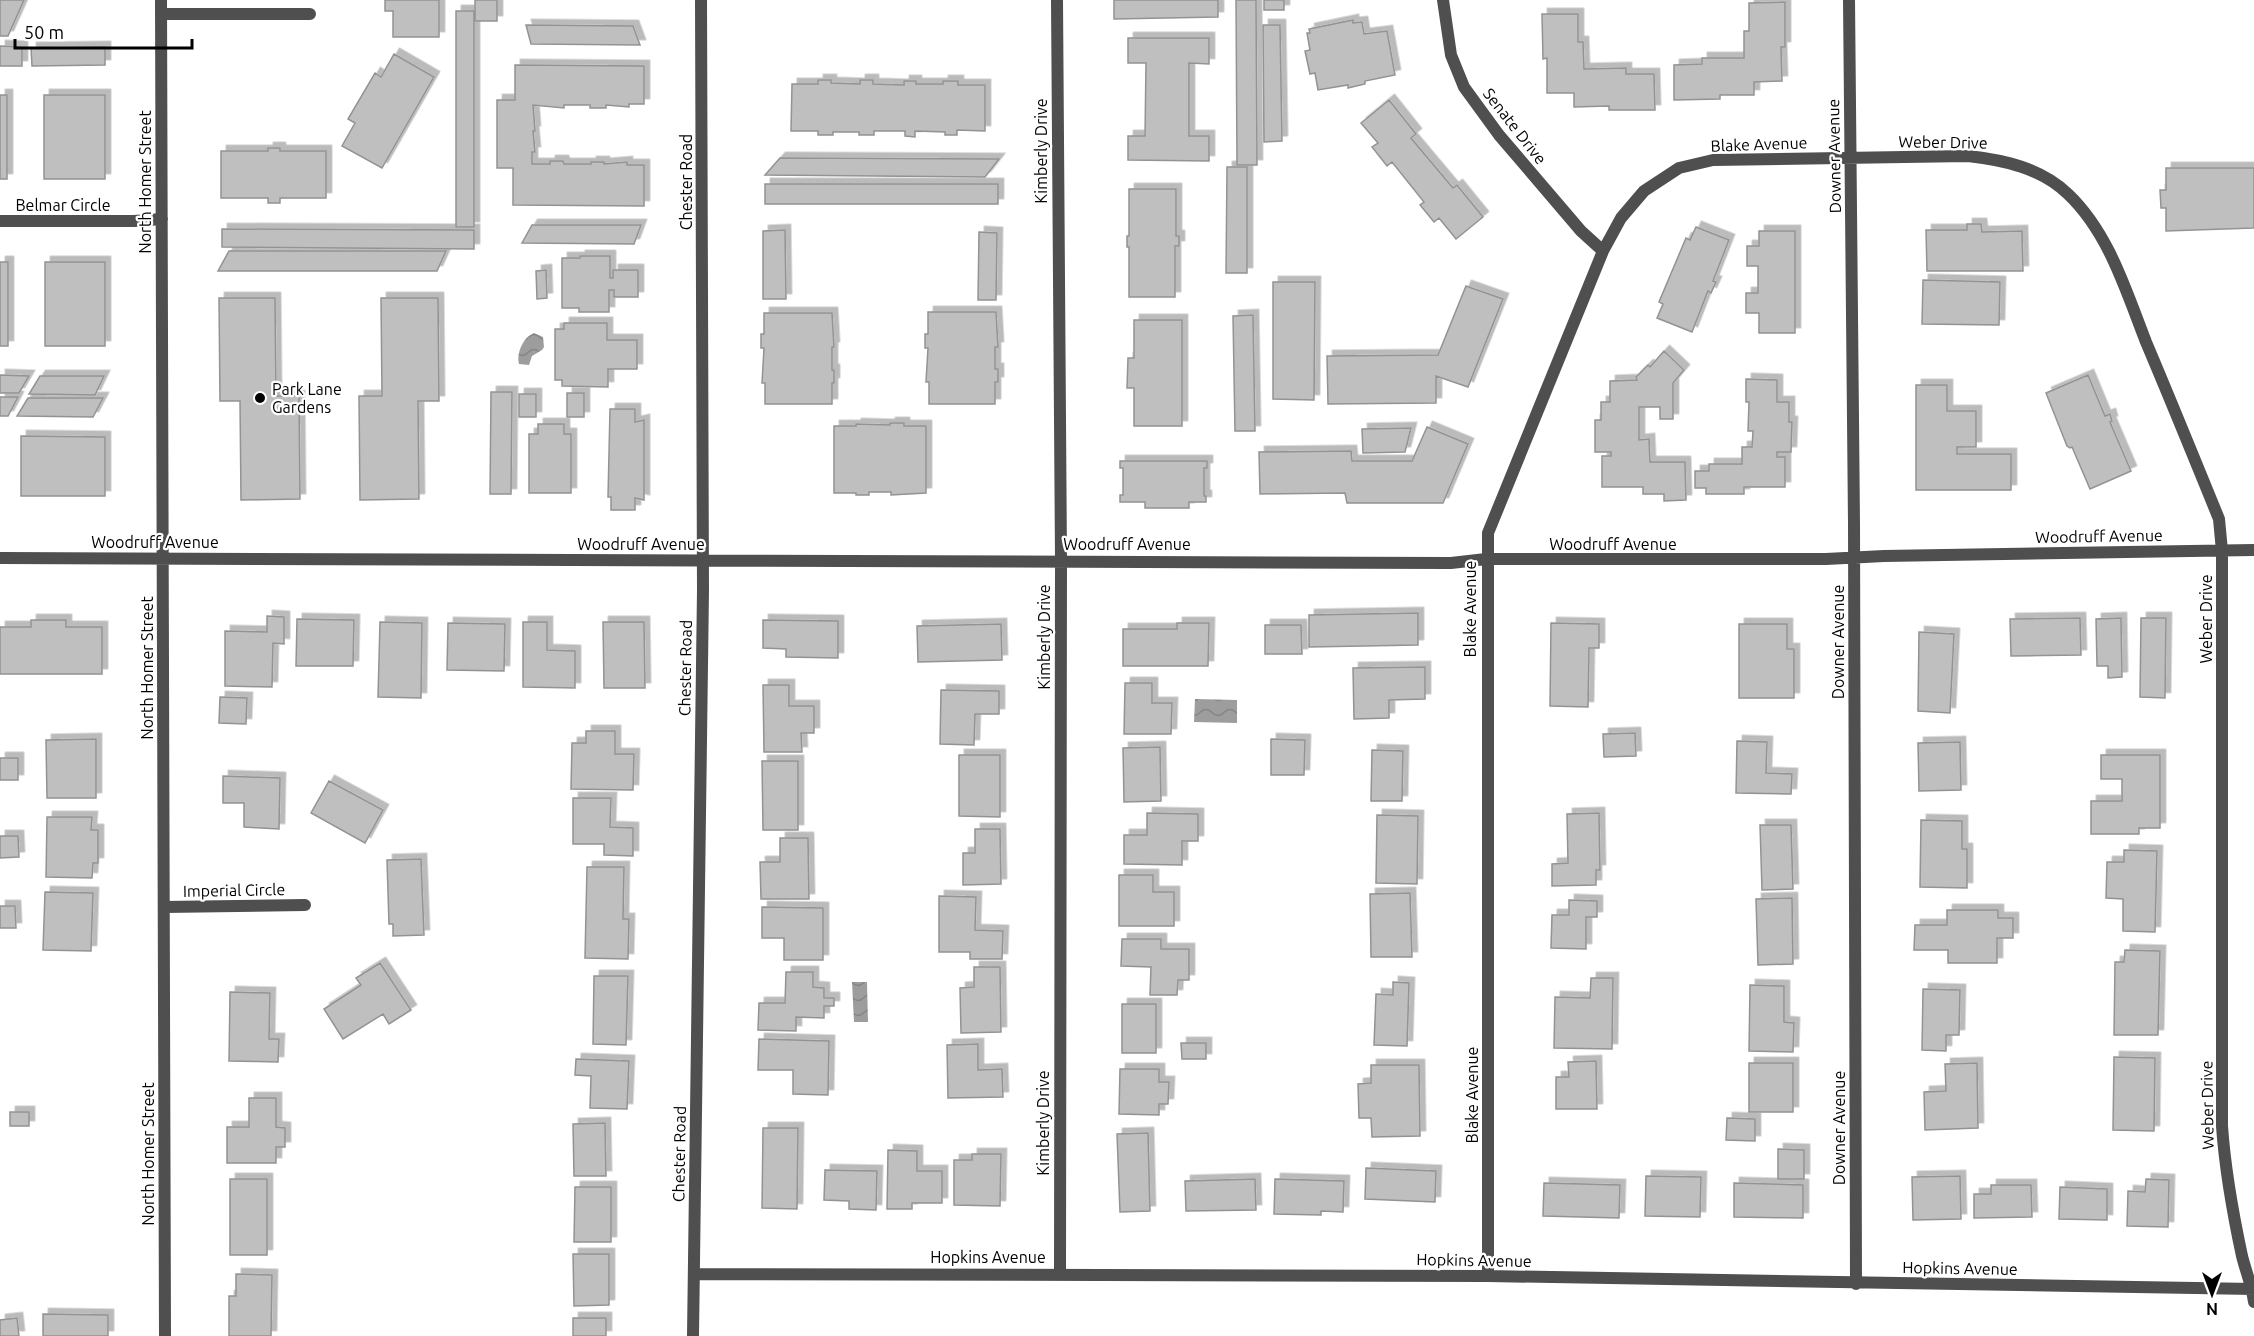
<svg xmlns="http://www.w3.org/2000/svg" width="2254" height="1336" font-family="Ubuntu,sans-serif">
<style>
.water{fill:url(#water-waves)}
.building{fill:#bfbfbf;stroke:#939393;stroke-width:1.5;filter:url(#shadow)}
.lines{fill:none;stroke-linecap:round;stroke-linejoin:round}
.street{stroke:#4f4f4f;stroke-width:12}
.poi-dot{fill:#000;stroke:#fff;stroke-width:2}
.labels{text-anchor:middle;stroke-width:4.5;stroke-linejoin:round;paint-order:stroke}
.street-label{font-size:16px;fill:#000;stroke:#fff}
.poi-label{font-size:16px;fill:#000;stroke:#fff;text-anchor:start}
</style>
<defs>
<pattern id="water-waves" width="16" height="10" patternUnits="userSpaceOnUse" patternTransform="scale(1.5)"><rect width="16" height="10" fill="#9d9d9d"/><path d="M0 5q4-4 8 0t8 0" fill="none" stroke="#858585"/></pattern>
<filter id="shadow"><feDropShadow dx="5.5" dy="-5.5" stdDeviation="0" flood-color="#0004"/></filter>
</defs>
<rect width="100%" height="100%" fill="#fff"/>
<path class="water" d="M534 333 543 337 544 347 542 350 532 356 529 365 519 364C516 354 523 337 534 333Z
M1195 699 1237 700V723L1194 722Z
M852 982H867L868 1022H854Z"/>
<path class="building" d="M0 0H24L8 36H0Z
M385 0H439V37H393V11H385Z
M475 0H497V21H475Z
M1114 0H1218V17L1114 19Z
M1236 0H1256L1257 165H1237Z
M1264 0H1284V10H1264Z
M1785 2V47H1781L1782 81 1754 82V95H1720V99L1674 100V65L1702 64V58H1744V31H1749V3Z
M456 11H474V227H456Z
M1542 14H1578V42H1583L1584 69 1626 68V74H1654L1655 110H1609V106L1574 107V93H1547V58L1543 59Z
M1353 20V23L1362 22 1364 34 1387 31 1395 75 1365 81V84L1348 88V85L1318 90 1315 73 1310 74 1305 51 1310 50 1307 33H1310L1309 29Z
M526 25 633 26 640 45 531 44Z
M1263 25H1280L1282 141 1264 142Z
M1128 38H1209V64L1189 63V136H1209V161L1128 160V136H1145L1146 63H1128Z
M0 46 22 47V66H0Z
M105 47V65L32 66 31 48Z
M394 54 434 77 382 168 342 146 355 123 348 119 375 73 381 77Z
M515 65 644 66V104H629V107L606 105V108H590V105H564V108L533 105 535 131H533L535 152H532V164H550V161H563L564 164H591V162H604V164L627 162V165H644V206L513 205V168H497V100H515Z
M818 80H831V83L860 84V80H873V84L904 85V81H916V84H943V81H958V85H985V131L957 130V135H945V132L915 131V137L905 136V131H874V135H859V132H833V135H818V131H791L792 84H818Z
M0 95H7V179H0Z
M44 95H105V179H44Z
M1389 100 1416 134 1411 138 1453 188 1457 185 1483 217 1456 239 1439 218 1434 222 1420 205 1424 202 1392 162 1387 166 1372 147 1378 143 1361 123Z
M268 148H280V151H326V198H280V203H268V198H221V151H268Z
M780 158 999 159 985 177 765 175Z
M1227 167H1247V273H1226Z
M2166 168H2254V228L2166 231V208H2161L2160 190H2166Z
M765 184H998V204H765Z
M1129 189H1176V236H1179V246H1175V297H1129V247H1127V236H1129Z
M1967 224H1981L1982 232 2022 231 2023 271H1927L1926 230H1967Z
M532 225H641L634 244 522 243Z
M1696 227 1729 240 1713 281 1716 282 1711 293 1708 291 1692 332 1657 318 1663 304 1659 302 1686 238 1690 240Z
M222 229 474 230V249L222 247Z
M785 230 786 299H763V231Z
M1759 231H1795V333H1759V313H1746V293H1758V266H1747V246H1759Z
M979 232 997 233 996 300H978Z
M229 251H446L437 271H218Z
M580 256H610V278H613V270H638V297H614V290H609V312H579V308H562V258H580Z
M0 262H8V346H0Z
M45 262H105V346H45Z
M546 270 547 298 537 299 536 271Z
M1923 280 2000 282 1999 325 1922 324Z
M1273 282H1315L1314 400 1273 399Z
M1466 286 1503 299 1468 387 1436 376V403L1328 404 1327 356 1438 355Z
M219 298H275L276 396H299L300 499 241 500 240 401H220Z
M381 298H438L439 401H418L419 499 360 500 359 396H382Z
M928 312H996L998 347H995V369H998V382H995V404H929V382H926L928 348H925V334H928Z
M764 313H832L834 347H832V370H834V383H832V404H765V383H762L764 348H761V334H764Z
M1253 315 1255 431H1235L1233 316Z
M1134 320H1182V426H1134V388H1127L1128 358H1134Z
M564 323H607V340H637V369H608V387L562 386V380H555V329H564Z
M1664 351 1684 370 1673 383V419H1660V407H1639V440L1649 439 1650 462H1685L1686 500 1664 501V494H1643V487H1602V456H1611V452H1595V420H1601V402H1610V381L1637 380 1636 377 1648 365 1650 367Z
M0 375 29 376 19 393H0Z
M2088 375 2105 416 2110 414 2112 421 2110 422 2131 471 2090 489 2072 447 2070 448 2067 446 2046 393Z
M40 376H104L95 395 29 394Z
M1746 379 1777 380V402H1789V422H1792L1791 452H1777V457H1785V487H1744V494H1706V488H1695V471H1709V464H1742V447H1752L1753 431H1748L1749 402H1746Z
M1916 385H1947V411H1976V447H1957V454H2011V490H1916Z
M491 392H512L511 494H490Z
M567 393H584V417H567Z
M519 394H536V417H519Z
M0 397H18L8 416H0Z
M28 398H103L93 417 17 416Z
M610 409H635V422L644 420V500L635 498V510H611V497H608Z
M890 423H904V426H926V493L891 495V492H869V495H856V493H834V426H856V424L890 425Z
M538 424H564V434H571V493H529V434H538Z
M1427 427 1468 444 1443 503H1347L1345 493 1260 494 1259 452 1351 451 1352 461H1412Z
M1411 428 1405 452 1363 453 1362 429Z
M21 436 105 437V496H21Z
M1120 461H1207V468H1204V496H1206V502H1189V508H1145V502H1120V495H1123V468H1120Z
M1418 613V645L1309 647V615Z
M267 616 284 617V644L273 643 272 687 225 686V631L267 632Z
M2080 618 2081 655 2011 656 2010 619Z
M2121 618 2122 677 2108 678V666H2097L2096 619Z
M2141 618H2166L2165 698 2140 697Z
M297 619 354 620 353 666H296Z
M31 620H66V627H102V674H0V627H31Z
M763 620 838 621V658L786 657V649L763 648Z
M380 622 422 623 421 698 378 697Z
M523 622H547V650L575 651V688L523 687Z
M603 622H644L645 688H604Z
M448 623 505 624 504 671 447 670Z
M1177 623H1209L1208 666H1123V629H1177Z
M1551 623 1599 624V648H1589L1588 707 1550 706Z
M1001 624 1002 660 918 662 917 626Z
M1739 624H1787V649H1794V698H1739Z
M1265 625H1301L1302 654H1265Z
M1919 632 1954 634 1950 713 1918 711Z
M1425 667V699L1389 700V718L1354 719 1353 668Z
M1125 683H1152V703H1172L1171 734H1124Z
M763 685H789V706H814V733H801L802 752H764Z
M941 690 999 691V714H975L974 745 940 744Z
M220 697 247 698 246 724 219 723Z
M586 731H615V754H634L633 790 571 789 572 743H586Z
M1635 733 1636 756 1604 757 1603 734Z
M96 739V798H47L46 740Z
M1271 739 1305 740 1304 775H1271Z
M1737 741 1767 742 1766 773 1792 774 1791 794 1736 793Z
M1960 742 1961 790 1919 791 1918 743Z
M1160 747 1161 801 1124 802 1123 748Z
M1372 750 1403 751 1402 801H1371Z
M959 755H1000V817L959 816Z
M2101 755H2160V828H2139V834H2091V801H2122V779H2101Z
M0 758H18V780H0Z
M762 761H798V830H763Z
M223 776 280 778 279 829 244 827V803H223Z
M329 781 383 810 365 843 311 813Z
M573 798H611L610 827 633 828V856L604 855V844H573Z
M1147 813 1198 814V841H1182V865L1124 864V835H1147Z
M1599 813 1600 870H1596V885L1552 886V864L1568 863 1567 814Z
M1377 815 1418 816 1417 884 1376 883Z
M47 817H92L91 830H98V863H93L92 878 46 877Z
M1921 820 1962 821V849H1967V888L1920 887Z
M1760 825H1791L1793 889 1762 890Z
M975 829H1000L1001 884 963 885V853H975Z
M0 836H18L19 857 0 858Z
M780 838H808L809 899H761L760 862H780Z
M2124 850 2157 851 2155 932 2123 931V899L2106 898 2107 862H2124Z
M421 859 424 935 393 936V924H389L387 860Z
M587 867H624L623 919H629L628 959 585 958Z
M1119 875H1153V892H1174V926H1119Z
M45 892 93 893 91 951 43 950Z
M1410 893 1412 957H1371L1370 894Z
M939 896 976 897 975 930 1003 931 1002 959H970V952H939Z
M1792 898 1793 964 1758 965 1756 899Z
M1569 900 1597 901V917H1586V949L1551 948 1552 915H1569Z
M0 906H15L16 928H0Z
M762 907 823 908V960H784V938H762Z
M1947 910H1998V918H2013V938H1997V963H1948V950H1914L1915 925H1947Z
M1122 939H1161V949H1189V980H1178L1177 995H1150L1151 967 1121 966Z
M2125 950 2160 951 2158 1035H2114L2115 962H2124Z
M380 963 411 1010 389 1024 383 1014 343 1039 324 1009 361 985 356 978Z
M974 967H1000L1001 1032 961 1033 960 988 974 987Z
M786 972H813V987L824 988V998H834V1006H824V1018L796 1017V1031L758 1030 759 1003H785Z
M594 976H628L626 1045 593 1044Z
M1591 978H1613L1612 1049 1554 1048 1555 997 1590 998Z
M1393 982 1409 983 1407 1046 1374 1045 1376 994 1393 995Z
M1750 985 1784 986V1022L1794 1023 1793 1052 1749 1051Z
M1923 989 1960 990 1959 1035H1946V1051L1922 1050Z
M230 992 270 993 269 1039H279L278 1062 229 1061Z
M1122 1004H1156V1053H1122Z
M759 1039 829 1041 828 1095 793 1094V1070H758Z
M1181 1043H1206V1059H1182Z
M978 1044V1070L1002 1069 1003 1097 948 1098 947 1045Z
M2114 1057 2155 1058 2154 1131 2113 1130Z
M576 1059 629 1061 627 1109 590 1108 591 1076 575 1075Z
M1596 1061 1597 1109H1556V1077H1569L1568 1062Z
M1749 1063H1793V1112H1749Z
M1977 1063 1978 1128 1925 1130 1924 1092 1946 1091 1945 1064Z
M1371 1065H1419L1420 1136 1372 1137 1371 1118H1359L1358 1084 1371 1083Z
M1120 1069H1159V1082H1169L1168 1104H1159V1115L1119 1114Z
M249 1098H276V1127L285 1128V1147H276V1163H227V1127H249Z
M10 1112H29V1126H10Z
M1727 1118 1755 1119V1141L1726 1140Z
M605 1123 606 1176H574L573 1124Z
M763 1128H798L797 1209 762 1208Z
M1148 1133 1150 1211 1120 1212 1117 1134Z
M1778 1149 1804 1150V1179H1778Z
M888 1150 917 1151V1171H942V1203H912V1209H887Z
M972 1154H1001L1000 1206 954 1205V1160H972Z
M1366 1168 1436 1171 1435 1202 1365 1199Z
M825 1170 877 1171 876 1210 849 1209V1201L824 1200Z
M1646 1176 1701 1177 1700 1217 1645 1216Z
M1960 1176 1961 1219 1913 1220 1912 1177Z
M230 1179H267V1255H230Z
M1255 1179 1256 1210 1186 1211 1185 1181Z
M1275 1179 1344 1181 1343 1212 1321 1211V1215L1274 1214Z
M2146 1179 2169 1180 2168 1227 2127 1226 2128 1191 2145 1192Z
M1544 1183 1620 1185 1619 1218 1543 1216Z
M1734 1183 1803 1185V1218L1734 1217Z
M1991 1185H2031L2032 1217 1974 1218V1194H1991Z
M575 1187H611V1242H574Z
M2060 1187 2107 1189V1220L2059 1219Z
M573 1254H609V1305L574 1306Z
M236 1274 272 1275 271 1336H229V1296H236Z
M43 1314 108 1315V1336H43Z
M17 1318 19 1336H0V1320Z
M573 1318H606V1336H573Z"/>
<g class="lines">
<path class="street" d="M161 0 165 1336
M1057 0 1061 560 1060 1273
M1443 0 1451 55 1464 87 1499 135 1581 231 1603 251
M1849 0 1854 524 1856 1284
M161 14H310
M0 221H134L162 219
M0 558 1451 563 1486 559H1826L1884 556 2254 550
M164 907 305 905
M694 1274 1488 1276 2254 1289
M1488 1276V533L1603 251 1621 218 1644 191 1679 168 1713 160 1968 156C2004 160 2041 168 2068 194 2109 233 2126 291 2146 342 2171 401 2195 460 2219 519L2222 551V1126C2225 1169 2233 1214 2242 1256 2246 1272 2252 1286 2254 1302
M693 1336 703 590 701 0"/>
</g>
<circle class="poi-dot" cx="260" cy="398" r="6"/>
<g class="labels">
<g class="street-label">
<text transform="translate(1515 126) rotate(52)" y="6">Senate Drive</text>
<text transform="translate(1943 142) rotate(1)" y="6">Weber Drive</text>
<text transform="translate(1759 144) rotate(-2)" y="6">Blake Avenue</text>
<text transform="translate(1041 151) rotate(-90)" y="6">Kimberly Drive</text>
<text transform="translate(1834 156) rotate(-91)" y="6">Downer Avenue</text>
<text transform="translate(145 182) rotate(-90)" y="6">North Homer Street</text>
<text transform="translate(686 182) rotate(-90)" y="6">Chester Road</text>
<text x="63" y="211">Belmar Circle</text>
<text transform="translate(2099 536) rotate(-1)" y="6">Woodruff Avenue</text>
<text x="155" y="548">Woodruff Avenue</text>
<text x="641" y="550">Woodruff Avenue</text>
<text x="1127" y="550">Woodruff Avenue</text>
<text x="1613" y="550">Woodruff Avenue</text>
<text transform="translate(1470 609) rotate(-90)" y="6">Blake Avenue</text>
<text transform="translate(2206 619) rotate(-90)" y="6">Weber Drive</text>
<text transform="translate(1044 637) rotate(-90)" y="6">Kimberly Drive</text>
<text transform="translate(1838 642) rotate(-90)" y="6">Downer Avenue</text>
<text transform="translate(147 668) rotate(-90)" y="6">North Homer Street</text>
<text transform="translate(685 668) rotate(-89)" y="6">Chester Road</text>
<text transform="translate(234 890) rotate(-1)" y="6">Imperial Circle</text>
<text transform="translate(1472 1095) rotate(-90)" y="6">Blake Avenue</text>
<text transform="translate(2207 1105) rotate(-91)" y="6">Weber Drive</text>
<text transform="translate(1043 1123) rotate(-90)" y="6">Kimberly Drive</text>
<text transform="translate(1839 1128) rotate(-90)" y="6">Downer Avenue</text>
<text transform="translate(148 1154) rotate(-90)" y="6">North Homer Street</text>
<text transform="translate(679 1154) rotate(-89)" y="6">Chester Road</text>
<text x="988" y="1263">Hopkins Avenue</text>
<text transform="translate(1474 1260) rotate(1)" y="6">Hopkins Avenue</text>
<text transform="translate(1960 1268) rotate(1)" y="6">Hopkins Avenue</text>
</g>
<g class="poi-label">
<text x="272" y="395">Park Lane<tspan x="272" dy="18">Gardens</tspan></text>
</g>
</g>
<g transform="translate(2212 1294) rotate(180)" stroke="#ffffff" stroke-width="4.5" paint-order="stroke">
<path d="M0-4.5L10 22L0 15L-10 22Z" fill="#000000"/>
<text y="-9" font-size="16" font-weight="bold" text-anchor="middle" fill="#000000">N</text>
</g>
<path d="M15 39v9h177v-9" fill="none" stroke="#000000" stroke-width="3"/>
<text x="24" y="39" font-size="18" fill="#000000" stroke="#ffffff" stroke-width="4.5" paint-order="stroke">50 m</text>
</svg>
